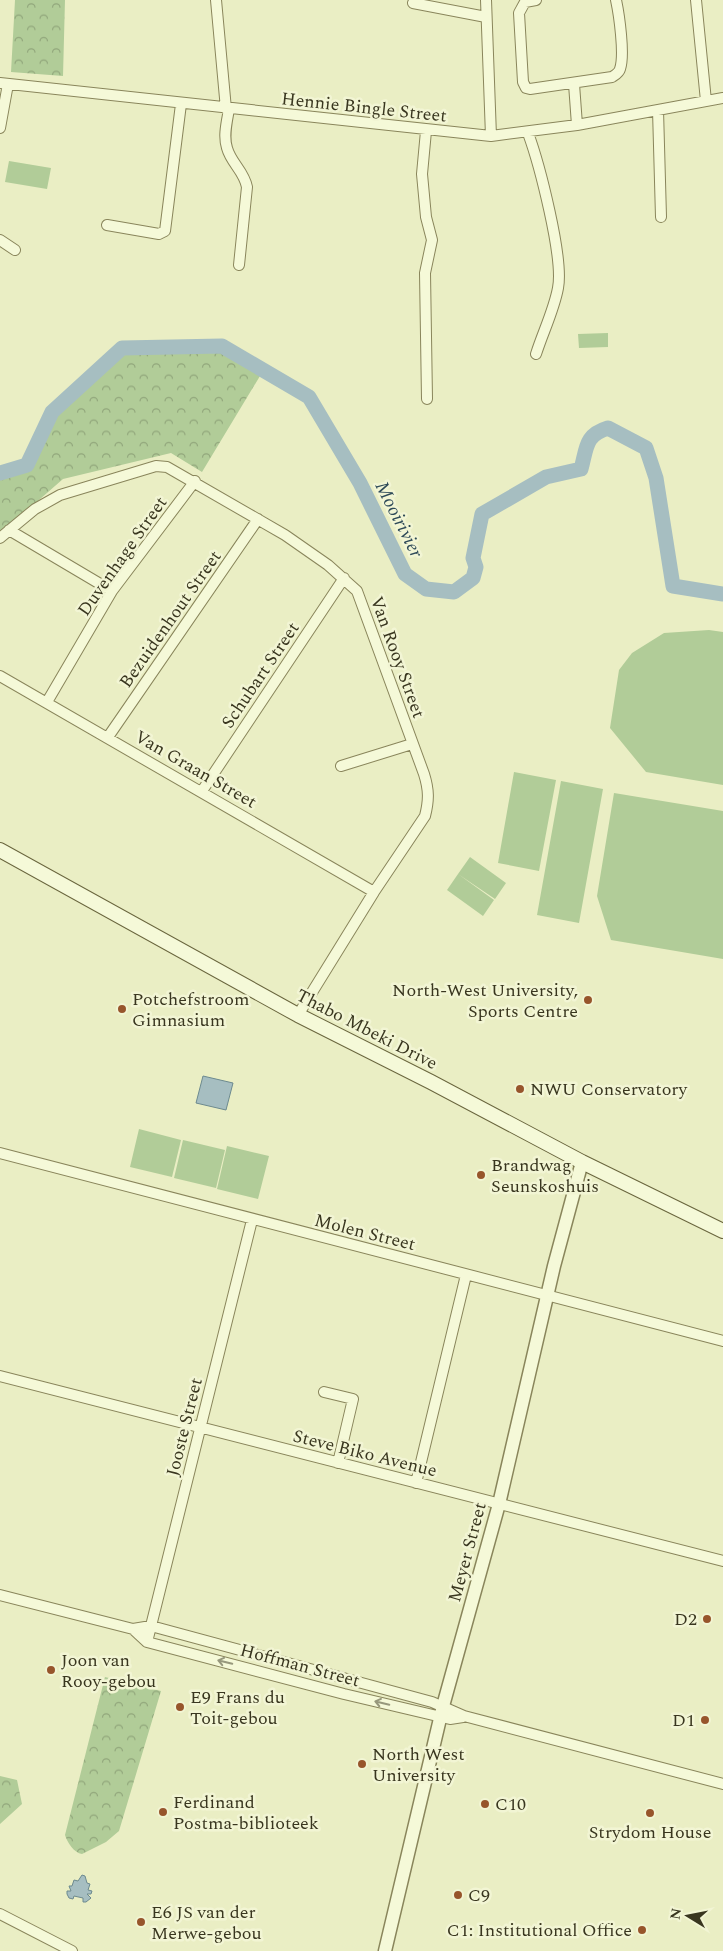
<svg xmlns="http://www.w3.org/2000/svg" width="723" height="1951" font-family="Spectral,serif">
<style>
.grass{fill:#b1cc98}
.park{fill:url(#park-crowns)}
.water{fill:#a6bec1;stroke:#6d8a8f}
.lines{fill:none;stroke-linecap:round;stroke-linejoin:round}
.river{stroke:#a6bec1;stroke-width:15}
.minor-casing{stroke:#89855b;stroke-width:12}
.tertiary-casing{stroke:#89855b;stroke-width:15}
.secondary-casing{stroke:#6a663e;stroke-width:16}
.minor{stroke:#f5f9d8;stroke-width:10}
.tertiary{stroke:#f5f9d8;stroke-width:12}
.secondary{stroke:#f5f9d8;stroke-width:14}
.oneway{stroke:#97987c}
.poi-dot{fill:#97552b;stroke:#f2f5d4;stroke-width:2}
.labels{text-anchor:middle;stroke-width:5;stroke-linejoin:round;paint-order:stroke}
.street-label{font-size:18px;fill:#39361f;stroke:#f2f5d4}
.poi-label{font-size:18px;fill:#39361f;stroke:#f2f5d4;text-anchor:start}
.water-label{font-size:19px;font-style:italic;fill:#2e4a58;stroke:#f2f5d4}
</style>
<defs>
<pattern id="park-crowns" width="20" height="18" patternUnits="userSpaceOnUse" patternTransform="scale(1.25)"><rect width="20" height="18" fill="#b1cc98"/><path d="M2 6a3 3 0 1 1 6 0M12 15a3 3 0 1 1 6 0" fill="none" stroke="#91a67b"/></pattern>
</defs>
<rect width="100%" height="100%" fill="#eaeec4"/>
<path class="grass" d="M9 161 51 168 47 189 5 182Z
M608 333V347L579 348 578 334Z
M709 630 723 632V785L646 772 610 728 619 670 632 653 664 633Z
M514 772 556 780 539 871 498 863Z
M561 781 603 789 579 923 537 915Z
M614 793 723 811V959L611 940 597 896Z
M470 857 506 883 495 899 458 874Z
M458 874 494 900 483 916 447 890Z
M139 1129 181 1140 172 1177 130 1167Z
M183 1140 225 1150 216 1188 174 1178Z
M227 1146 269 1156 258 1199 217 1189Z"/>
<path class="park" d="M15 0H65L63 76 11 72Z
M222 346 263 371 202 472 171 453 63 479 0 534V473L27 465 52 412 122 348Z
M105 1677 161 1691 119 1831 106 1842 82 1854C74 1853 67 1842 65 1835Z
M0 1776 17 1780 22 1804 0 1824Z"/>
<path class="water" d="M203 1076 233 1083 226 1110 196 1103Z
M82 1875 85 1876 87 1883 90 1884 88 1890 92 1891 91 1894H87L91 1898 86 1902H83V1898L74 1896 73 1899 69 1898 67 1894V1891H71L69 1886H72L74 1880 78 1881Z"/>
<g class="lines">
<path class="river" d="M0 473 27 465 52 412 122 348 222 346 309 397 360 483 405 574 426 589 454 592 473 578 476 567 473 558 482 514 546 477 581 469C587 447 585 435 608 428L646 448 656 478 673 586 723 594"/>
<defs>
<path id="minor" d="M216 0 226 109
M486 0 491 136
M536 0 525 2 519 13 523 82 526 88 530 89 612 77C615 75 619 73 620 69 625 55 619 14 616 0
M696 0 706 101
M413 3 486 17
M0 83 491 136 577 125 723 98
M574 84 577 125
M229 109C227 121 223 136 227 148 231 163 244 171 247 187L239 265
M658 110 661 217
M0 128 8 84
M426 131 422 174 426 217 432 240 425 273 427 399
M528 133C539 163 564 258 558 288 554 310 543 332 536 354
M107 225 159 234 165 231 181 104
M0 240 15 250
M9 530 112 591
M0 538 35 509 60 495 156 466 167 467 285 535 328 565 357 591 424 774C429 790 429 800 425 816L374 892 298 1015
M0 676 374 892
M47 702 112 591 195 481
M108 737 258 519
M341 766 412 744
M202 791 344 578
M0 1153 723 1341
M0 1376 723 1561
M324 1392 353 1399 338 1463
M416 1483 466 1275
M0 1595 133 1629 151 1626 432 1702 464 1716 723 1784
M133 1629 147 1642 344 1694 450 1719 463 1717
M147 1642 252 1220
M0 1914 72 1951"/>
<path id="tertiary" d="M385 1951 443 1706 499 1504 554 1266 582 1162"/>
<path id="secondary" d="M0 850 298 1015 431 1082 582 1162 723 1231"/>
</defs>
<use href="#minor" class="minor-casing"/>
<use href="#tertiary" class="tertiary-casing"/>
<use href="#secondary" class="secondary-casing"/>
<use href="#minor" class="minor"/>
<use href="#tertiary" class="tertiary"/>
<use href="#secondary" class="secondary"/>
</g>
<defs><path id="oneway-shaft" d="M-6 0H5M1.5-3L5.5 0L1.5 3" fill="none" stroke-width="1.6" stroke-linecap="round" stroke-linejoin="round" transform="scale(1.25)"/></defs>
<g class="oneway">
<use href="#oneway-shaft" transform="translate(225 1662) rotate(-166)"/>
<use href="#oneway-shaft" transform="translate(382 1703) rotate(-167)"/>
</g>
<g class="poi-dot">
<circle cx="588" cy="1000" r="5"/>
<circle cx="122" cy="1009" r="5"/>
<circle cx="520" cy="1089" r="5"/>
<circle cx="481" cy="1175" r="5"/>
<circle cx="707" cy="1619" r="5"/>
<circle cx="51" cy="1670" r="5"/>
<circle cx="180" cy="1707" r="5"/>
<circle cx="705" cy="1720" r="5"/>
<circle cx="362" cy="1764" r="5"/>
<circle cx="485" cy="1804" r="5"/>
<circle cx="163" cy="1812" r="5"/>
<circle cx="650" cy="1813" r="5"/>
<circle cx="458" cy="1895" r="5"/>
<circle cx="141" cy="1922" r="5"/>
<circle cx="642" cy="1930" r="5"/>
</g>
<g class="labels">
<g class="street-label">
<text transform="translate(364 107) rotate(6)" y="6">Hennie Bingle Street</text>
<text transform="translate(122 556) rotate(-55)" y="6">Duvenhage Street</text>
<text transform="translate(170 619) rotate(-55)" y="6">Bezuidenhout Street</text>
<text transform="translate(398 657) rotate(70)" y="6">Van Rooy Street</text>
<text transform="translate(260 675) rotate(-56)" y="6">Schubart Street</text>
<text transform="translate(196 769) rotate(30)" y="6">Van Graan Street</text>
<text transform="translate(367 1029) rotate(27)" y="6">Thabo Mbeki Drive</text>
<text transform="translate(365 1232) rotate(14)" y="6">Molen Street</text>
<text transform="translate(184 1427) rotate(-76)" y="6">Jooste Street</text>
<text transform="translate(365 1453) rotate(14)" y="6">Steve Biko Avenue</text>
<text transform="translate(467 1552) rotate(-75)" y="6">Meyer Street</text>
<text transform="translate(300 1665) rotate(15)" y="6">Hoffman Street</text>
</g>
<g class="poi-label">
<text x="578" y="996" text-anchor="end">North-West University,<tspan x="578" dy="21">Sports Centre</tspan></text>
<text x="132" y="1005">Potchefstroom<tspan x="132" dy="21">Gimnasium</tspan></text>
<text x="530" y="1095">NWU Conservatory</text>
<text x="491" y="1171">Brandwag<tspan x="491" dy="21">Seunskoshuis</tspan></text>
<text x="697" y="1625" text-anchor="end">D2</text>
<text x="61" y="1666">Joon van<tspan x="61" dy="21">Rooy-gebou</tspan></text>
<text x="190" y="1703">E9 Frans du<tspan x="190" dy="21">Toit-gebou</tspan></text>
<text x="695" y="1726" text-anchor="end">D1</text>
<text x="372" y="1760">North West<tspan x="372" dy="21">University</tspan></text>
<text x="173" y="1808">Ferdinand<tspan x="173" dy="21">Postma-biblioteek</tspan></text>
<text x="495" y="1810">C10</text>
<text x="650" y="1838" text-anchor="middle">Strydom House</text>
<text x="468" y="1901">C9</text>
<text x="151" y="1918">E6 JS van der<tspan x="151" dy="21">Merwe-gebou</tspan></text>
<text x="632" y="1936" text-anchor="end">C1: Institutional Office</text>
</g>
<g class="water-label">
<text transform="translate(400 519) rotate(63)" y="7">Mooirivier</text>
</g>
</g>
<g transform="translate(688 1916) rotate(280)" stroke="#f2f5d4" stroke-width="4" paint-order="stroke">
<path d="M0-4L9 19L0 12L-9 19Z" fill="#39361f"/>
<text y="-8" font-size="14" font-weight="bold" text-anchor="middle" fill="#39361f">N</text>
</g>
</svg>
